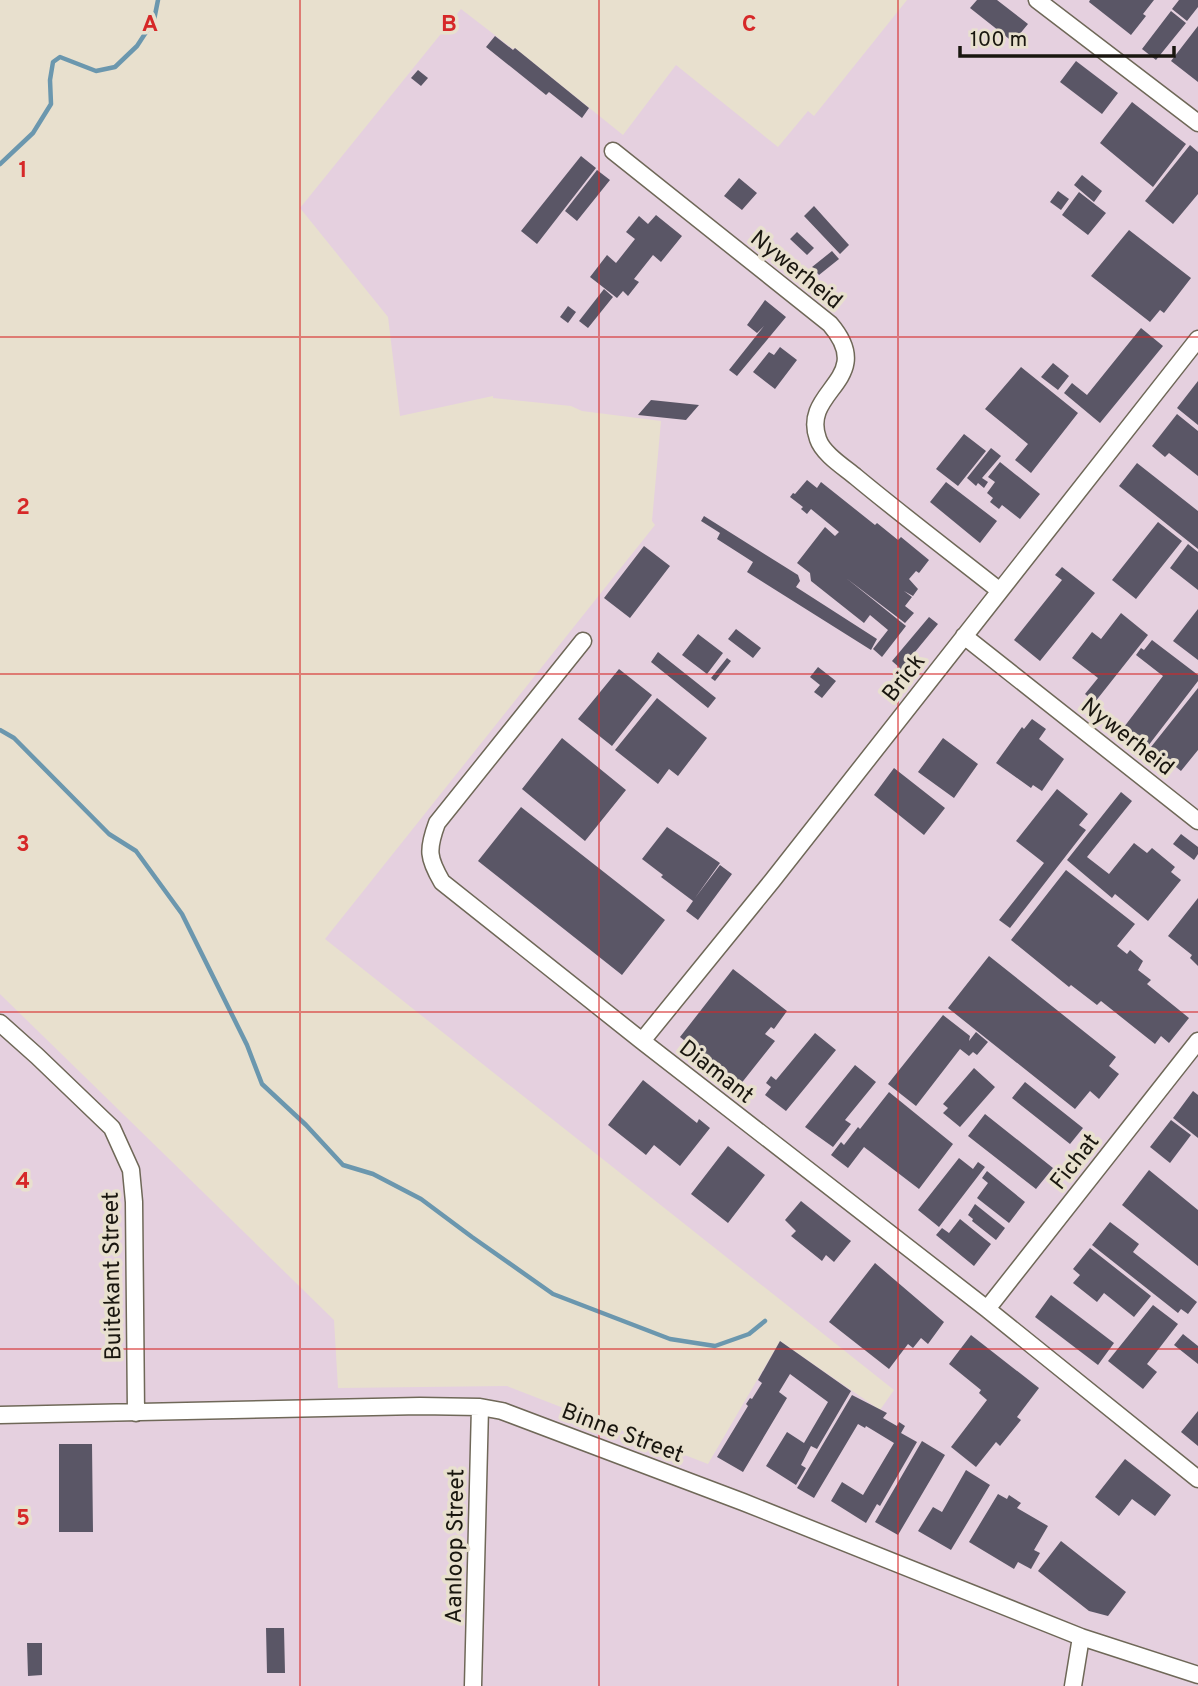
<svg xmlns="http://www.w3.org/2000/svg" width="1198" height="1686" font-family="Overpass,sans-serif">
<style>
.industrial{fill:#e5d0df}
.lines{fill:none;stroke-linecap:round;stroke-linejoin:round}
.stream{stroke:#6b97ae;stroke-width:4.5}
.building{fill:#5a5666}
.minor-casing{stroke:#6f6858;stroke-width:19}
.minor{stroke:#fff;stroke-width:16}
.grid{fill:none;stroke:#d62828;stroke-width:2;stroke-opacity:0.55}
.labels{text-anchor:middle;stroke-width:7;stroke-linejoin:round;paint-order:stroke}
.street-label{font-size:23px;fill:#19160f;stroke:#e8e0ce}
.grid-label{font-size:23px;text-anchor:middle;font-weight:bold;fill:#d62828;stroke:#e8e0ce;stroke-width:7;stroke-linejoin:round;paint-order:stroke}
</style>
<rect width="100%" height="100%" fill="#e8e0ce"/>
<path class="industrial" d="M907 0H1198V1686H0V994L334 1320 338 1388 507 1386 708 1464 780 1341 880 1410 894 1390 325 939 655 525 652 521 661 421 582 411 571 406 493 398V396L400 416 388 317 300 208 461 9 513 49 515 48 623 135 676 65 778 147 808 111 814 116Z"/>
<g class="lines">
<path class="stream" d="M0 164 33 133 51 104 50 80 53 62 60 57 96 71 115 67 137 46 154 20 158 0
M0 730 14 738 109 834 136 851 182 914 247 1045 262 1084 306 1125 343 1165 373 1174 421 1199 472 1237 553 1294 670 1339 715 1346 749 1334 765 1321"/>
</g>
<path class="building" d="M977 0H997L1028 24 1013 42 970 8Z
M1090 0H1154L1143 14 1146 16 1131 35 1089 2Z
M1179 0H1198V7L1187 21 1172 9Z
M1171 11 1186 23 1156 60 1142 49Z
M1198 26V82L1171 61Z
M495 36 513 50 515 48 589 108 582 118 549 92 546 95 486 47Z
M1076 61 1118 93 1102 114 1060 82Z
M418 70 428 78 421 86 411 78Z
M1132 102 1186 144 1153 187 1100 143Z
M1190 145 1198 152V194L1173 224 1145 201Z
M581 156 596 168 537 244 521 231Z
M597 170 610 180 577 221 565 211Z
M1082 175 1102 191 1094 202 1074 185Z
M739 178 757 193 742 210 724 196Z
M1058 191 1069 199 1061 210 1050 202Z
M1079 192 1106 213 1088 235 1062 215Z
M814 206 849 245 840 254 804 216Z
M656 215 682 236 661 262 653 255 634 279 639 282 628 296 623 291 617 298 590 277 607 255 616 263 635 239 626 232 639 216 648 224Z
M1129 230 1191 278 1164 313 1160 310 1150 322 1091 276Z
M797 232 814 248 807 255 790 239Z
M832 251 839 259 819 275 812 267Z
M604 289 613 297 588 328 579 321Z
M765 300 786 317 737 376 729 370 764 326 757 333 747 325Z
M568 306 576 312 568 323 560 317Z
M1141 328 1163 346 1100 423 1064 393 1072 383 1087 395Z
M780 347 797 360 775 389 753 372 769 352 774 355Z
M1053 363 1069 376 1058 390 1041 377Z
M1021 367 1078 413 1031 473 1015 460 1028 444 985 409Z
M1198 381V425L1177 408Z
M651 400 699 405 686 420 638 415Z
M1177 414 1198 431V476L1169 453 1165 457 1152 446Z
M964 434 986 451 958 486 936 469Z
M991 448 1001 456 982 478 988 482 984 488 978 483 976 486 967 478Z
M1000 462 1040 494 1020 519 1002 505 999 509 990 502 993 498 987 493 995 482 988 477Z
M1137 463 1198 511V549L1119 486Z
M807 480 817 488 821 482 875 525 877 523 898 540 901 537 929 560 919 573 916 571 909 579 918 589 913 596 904 591 912 597 905 606 914 613 905 623 846 578 906 626 882 657 873 649 888 630 870 615 864 623 811 581 810 573 797 563 825 527 835 536 839 532 811 509 807 514 801 509 803 507 790 497 793 493 795 494Z
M946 482 997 521 980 543 930 502Z
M704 516 798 575 800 581 796 587 877 639 871 650 747 572 753 562 717 539 720 533 701 521Z
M1158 522 1182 541 1136 599 1112 580Z
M1188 544 1198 552V590L1170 568Z
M644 546 670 566 630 618 604 598Z
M1062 567 1095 593 1040 661 1014 640 1062 580 1055 575Z
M1198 609V660L1173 641Z
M1121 613 1148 635 1095 702 1085 694 1098 678 1072 658 1092 632 1101 639Z
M929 617 938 624 901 669 892 661Z
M736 629 761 648 753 658 728 639Z
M698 634 723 653 707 674 682 655Z
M1152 640 1198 675V681L1148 746 1124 727 1163 676 1136 655 1141 648 1144 650Z
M658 652 716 698 708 708 651 662Z
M727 658 731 661 715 681 711 678Z
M818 667 836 681 822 698 814 692 820 685 810 677Z
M619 669 652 695 612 746 578 719Z
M1198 688V750L1181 771 1151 747Z
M657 698 707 738 678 776 669 769 658 784 615 750Z
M1032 719 1046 729 1039 739 1064 759 1042 791 1033 785 1031 788 996 763 1022 727 1024 729Z
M562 738 626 790 585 841 522 789Z
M943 738 978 764 954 798 918 772Z
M894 768 945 808 924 835 874 795Z
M1057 789 1088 814 1079 825 1086 830 1010 928 999 920 1044 863 1016 841Z
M1121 792 1132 801 1087 857 1109 874 1134 843 1147 853 1152 848 1175 867 1171 872 1181 880 1148 921 1115 894 1112 898 1067 860Z
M521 807 665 920 622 975 478 861Z
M667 827 720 863 695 898 720 865 732 874 698 920 686 911 693 901 661 877 663 875 642 859Z
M1181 834 1198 847V854L1194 860 1173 844Z
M1066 870 1135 924 1117 946 1127 954 1130 950 1143 961 1138 970 1151 980 1147 984 1189 1018 1169 1043 1161 1036 1155 1044 1101 1001 1097 1005 1071 985 1069 987 1011 940Z
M1198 898V966L1190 958 1192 955 1168 936Z
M989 956 1116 1057 1109 1066 1119 1074 1099 1099 1090 1091 1075 1109 948 1008Z
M733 969 787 1011 774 1029 771 1027 765 1034 775 1041 740 1085 680 1037Z
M943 1015 970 1036 969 1041 976 1032 988 1042 977 1055 973 1052 969 1056 960 1049 916 1106 888 1084Z
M815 1033 836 1050 786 1111 765 1095 771 1087 766 1083 771 1076 776 1080Z
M855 1065 876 1082 845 1120 851 1124 833 1147 805 1127Z
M974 1068 995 1087 960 1127 943 1113 948 1108 943 1104Z
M643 1080 697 1123 699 1119 710 1128 680 1166 654 1145 646 1155 608 1125Z
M1025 1082 1083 1128 1070 1144 1012 1098Z
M1193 1091 1198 1095V1138L1173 1118Z
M889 1092 953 1144 919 1189 864 1147 848 1168 831 1155 841 1142 844 1145 858 1127 860 1129Z
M985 1114 1053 1168 1036 1189 968 1136Z
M1171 1120 1191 1135 1170 1163 1150 1147Z
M728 1146 765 1175 728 1223 691 1194Z
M959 1158 973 1169 978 1162 985 1167 939 1227 918 1210Z
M1149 1170 1198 1210V1266L1122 1205Z
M987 1171 1025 1202 1009 1223 977 1198 988 1183 982 1178Z
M801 1201 851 1241 834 1262 826 1255 822 1261 791 1236 796 1231 785 1220Z
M975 1204 1005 1228 996 1240 972 1221 973 1219 968 1215Z
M960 1219 991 1244 974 1266 936 1235 942 1228 949 1233Z
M1110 1222 1139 1244 1133 1252 1197 1302 1188 1314 1181 1309 1178 1313 1092 1245Z
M1090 1248 1151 1296 1134 1317 1104 1293 1097 1302 1073 1283 1080 1275 1073 1269Z
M875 1263 944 1322 928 1344 921 1338 913 1348 908 1344 889 1369 829 1322Z
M1051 1295 1114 1343 1098 1365 1035 1317Z
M1153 1305 1178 1324 1147 1364 1157 1372 1143 1389 1108 1361Z
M1183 1334 1198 1346V1364L1174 1345Z
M971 1335 1039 1388 1017 1417 1021 1420 1000 1446 996 1442 976 1467 951 1447 987 1400 979 1393 981 1390 949 1364Z
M780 1341 851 1391 817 1449 811 1446 801 1465 806 1468 796 1485 766 1466 787 1432 804 1443 828 1402 790 1374 779 1392 787 1398 743 1472 717 1457 748 1406 746 1404 750 1398 752 1399 762 1383 758 1380Z
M852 1395 887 1413 883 1418 897 1426 899 1422 905 1426 901 1433 917 1442 880 1506 877 1504 866 1523 831 1501 842 1482 863 1495 894 1443 866 1426 865 1428 858 1424 814 1498 797 1488Z
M1198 1411V1446L1181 1432Z
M922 1441 945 1455 898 1535 875 1522Z
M59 1444H92L93 1532H59Z
M1125 1459 1171 1495 1155 1516 1132 1499 1119 1516 1095 1497Z
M966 1470 990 1485 951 1550 918 1531 933 1507 942 1512Z
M998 1494 1007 1499 1009 1495 1021 1503 1017 1508 1048 1526 1034 1550 1040 1553 1031 1569 1018 1562 1014 1569 969 1542Z
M1061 1541 1126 1592 1108 1616 1089 1611 1038 1571Z
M266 1628H284L285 1673H267Z
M27 1643H42V1675L28 1676Z"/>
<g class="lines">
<defs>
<path id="minor" d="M1037 0 1198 123
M613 151 830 324C878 380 800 390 818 439 823 454 844 467 856 477 903 516 952 553 1000 591
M964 636 1198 821
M583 641 437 823C427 850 428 858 442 882L642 1041 987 1309 1198 1479
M0 1023 37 1056 112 1128 131 1170 134 1202 136 1413
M642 1041 772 881 1198 339
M987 1309 1198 1041
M0 1415 420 1406 480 1407 502 1411 743 1502 1081 1637 1198 1675
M473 1686 480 1407
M1073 1686 1081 1637"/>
</defs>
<use href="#minor" class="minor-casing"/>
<use href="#minor" class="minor"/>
</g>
<path class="grid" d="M300 0V1686M599 0V1686M898 0V1686M0 337H1198M0 674H1198M0 1012H1198M0 1349H1198"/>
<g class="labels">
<g class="street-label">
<text transform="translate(797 269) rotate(39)" y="8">Nywerheid</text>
<text transform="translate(903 677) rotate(-52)" y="8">Brick</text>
<text transform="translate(1128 736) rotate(38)" y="8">Nywerheid</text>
<text transform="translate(717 1071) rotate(38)" y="8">Diamant</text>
<text transform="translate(1074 1161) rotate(-52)" y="8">Fichat</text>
<text transform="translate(111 1276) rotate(-91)" y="8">Buitekant Street</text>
<text transform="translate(623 1432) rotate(21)" y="8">Binne Street</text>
<text transform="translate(454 1546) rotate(-89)" y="8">Aanloop Street</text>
</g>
</g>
<g class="grid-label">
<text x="150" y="31">A</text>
<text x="449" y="31">B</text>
<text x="749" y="31">C</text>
<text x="23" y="177">1</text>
<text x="23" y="514">2</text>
<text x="23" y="851">3</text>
<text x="23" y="1188">4</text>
<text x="23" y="1525">5</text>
</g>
<path d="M960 46v10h214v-10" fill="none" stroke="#19160f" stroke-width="3.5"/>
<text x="970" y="46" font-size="21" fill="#19160f" stroke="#e8e0ce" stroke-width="5" paint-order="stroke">100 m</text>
</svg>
